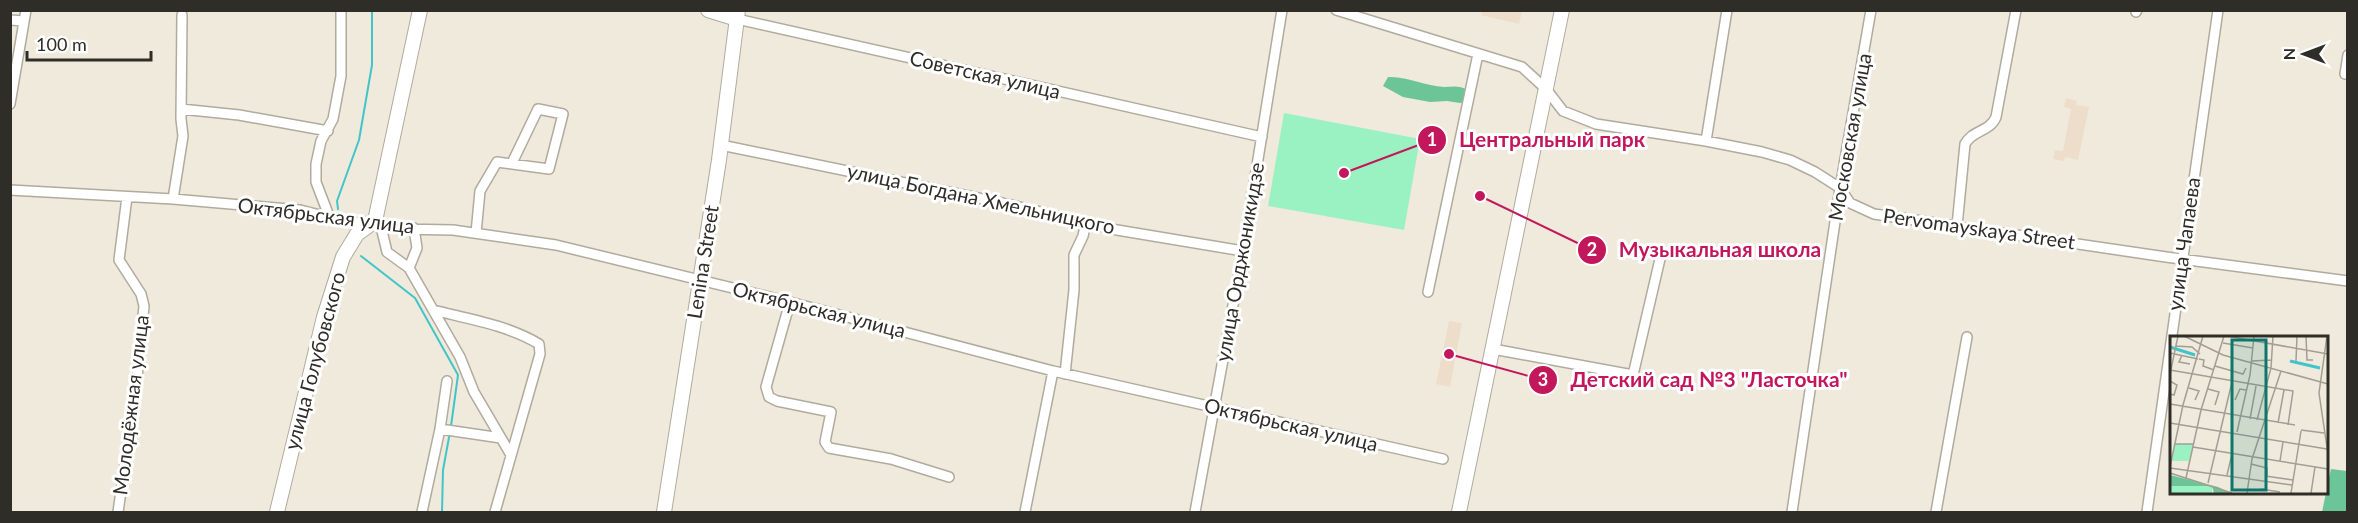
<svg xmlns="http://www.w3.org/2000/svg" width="2358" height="523" font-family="Lato,sans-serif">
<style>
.education{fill:#efddcc}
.green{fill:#9af2c2}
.forest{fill:#6bc596}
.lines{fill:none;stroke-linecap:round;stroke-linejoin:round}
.stream{stroke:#42c5ca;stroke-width:2}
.street-casing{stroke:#b1ab9e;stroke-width:12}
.secondary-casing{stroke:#b1ab9e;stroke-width:16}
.street{stroke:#fff;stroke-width:9}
.secondary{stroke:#fff;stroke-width:14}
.labels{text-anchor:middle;stroke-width:6;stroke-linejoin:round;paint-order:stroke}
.street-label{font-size:20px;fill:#2f2d28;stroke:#fff}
.inset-river{fill:none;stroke:#42c5ca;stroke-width:3}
.inset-road{fill:none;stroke:#a29e93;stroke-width:1.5}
.view{fill:#0f766e;fill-opacity:0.15;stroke:#0f766e;stroke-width:3}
.inset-edge{fill:none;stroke:#2f2d28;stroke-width:3}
.leader{fill:none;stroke:#c2185b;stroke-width:2}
.callout-dot{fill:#c2185b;stroke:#fff;stroke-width:2}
.mark-label{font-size:18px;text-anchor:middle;font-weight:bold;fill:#fff}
.callout-label{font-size:21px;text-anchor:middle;font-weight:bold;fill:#c2185b;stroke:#fff;stroke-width:6;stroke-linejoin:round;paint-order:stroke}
</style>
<rect width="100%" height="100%" fill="#efeadb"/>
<path class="education" d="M1482 11V10L1522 11 1519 24 1481 15Z
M2066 98 2077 101 2076 105 2089 107 2078 160 2065 157 2064 161 2053 159 2055 150 2063 151 2071 109 2064 107Z
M1449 321 1462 323 1450 387 1436 384Z"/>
<path class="green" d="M1284 113 1420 139 1404 230 1268 206Z"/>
<path class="forest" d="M1388 77C1407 76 1425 86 1444 87 1452 87 1460 85 1467 90L1465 102 1460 103 1447 101 1430 102 1403 97 1383 86Z
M2331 469 2347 471V512H2322Z"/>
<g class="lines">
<path class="stream" d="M338 209 337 201 359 140 372 65V10
M361 256 415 298 458 375 451 426
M442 512 443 470 450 432"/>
<defs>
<path id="street" d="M1336 10 1522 67 1546 89 1563 111 1596 124 1706 141 1762 152 1790 160 1815 172 1840 188 1850 203 1874 214 2166 257 2348 281
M2136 12 2137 10
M737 19 1262 137
M10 20 24 21
M2345 74 2348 55
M10 104 26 10
M181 109 239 115 328 131
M1706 141 1727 10
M721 145 1002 203 1117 230 1243 251
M10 190 173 199 300 210 352 223 375 221 398 229 453 230 556 245 790 302 1053 371 1443 459
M173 199 183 136 181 119 182 15
M329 216 316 182V164L321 141 333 119 341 76V10
M375 221 382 231 387 252 409 268 460 357 474 392 511 455
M1957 226 1965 144C1972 130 1990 132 1996 117L2016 10
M476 233 480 191 497 162 549 169 563 114 538 109 512 163
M409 268 417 248 414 228
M1428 292 1478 54
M790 302 766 387 769 397 777 401 831 412 825 442 829 448 891 459 949 477
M433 310C469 319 507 325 539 344L540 354 495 512
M1493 349 1633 375 1660 259
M1065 374 1074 290V255L1083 236 1086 222
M440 429 501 438
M118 512 136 388 144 306 141 294 119 260 127 197
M422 512 440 429 447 381
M1025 512 1053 371
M1195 512 1245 240 1282 10
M1792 512 1840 188 1871 10
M1936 512 1967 337
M2147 512 2218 10"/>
<path id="secondary" d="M708 10 737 19
M277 512 324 317 343 257 357 234 375 221 420 10
M664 512 719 160 738 10
M1459 512 1562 10"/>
</defs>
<use href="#street" class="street-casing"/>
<use href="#secondary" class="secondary-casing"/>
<use href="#street" class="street"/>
<use href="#secondary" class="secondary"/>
</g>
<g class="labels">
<g class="street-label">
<text transform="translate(985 75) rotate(13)" y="7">Советская улица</text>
<text transform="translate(1850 137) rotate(-80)" y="7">Московская улица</text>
<text transform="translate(981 199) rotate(12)" y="7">улица Богдана Хмельницкого</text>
<text transform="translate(326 216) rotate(7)" y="7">Октябрьская улица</text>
<text transform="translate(1979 229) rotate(8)" y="7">Pervomayskaya Street</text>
<text transform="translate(2184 244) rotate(-82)" y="7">улица Чапаева</text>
<text transform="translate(703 262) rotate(-81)" y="7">Lenina Street</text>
<text transform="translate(1240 262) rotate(-80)" y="7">улица Орджоникидзе</text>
<text transform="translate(819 310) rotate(14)" y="7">Октябрьская улица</text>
<text transform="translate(315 361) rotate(-75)" y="7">улица Голубовского</text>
<text transform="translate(131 405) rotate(-83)" y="7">Молодёжная улица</text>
<text transform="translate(1291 425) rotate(13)" y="7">Октябрьская улица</text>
</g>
</g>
<g transform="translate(2170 336)">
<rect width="158" height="158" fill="#efeadb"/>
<path d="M5 108H23L19 125H2ZM0 150H42V157H0Z" fill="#9af2c2"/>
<path d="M0 139 48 151 61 157H44L42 150H0Z" fill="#6bc596"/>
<path class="inset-river" d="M0 11 25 19M120 25 150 32"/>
<path class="inset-road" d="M14 0 53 19 158 48M57 0 158 18M136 0 137 24H143M157 0 149 57 158 118M53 7 83 12M6 10 22 11 30 18M0 17 28 23M12 19 9 26 20 28M29 23 34 24 33 30 44 34M82 25 101 24M126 25 127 0M45 30 73 38 76 32M0 34 123 55 118 89M0 38 8 0M0 45 7 49 4 59 0 58M19 52 29 55 25 64M38 53 49 56 45 69M65 64 70 53 76 54M0 68 125 89M80 83 86 50M87 84 101 32 103 0M0 87 157 113M108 87 114 54M131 94 154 97M67 96 80 39 84 0M5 108H24M23 111 158 133M110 125 113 106M81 128 97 132V140M0 131 13 69 33 0M0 132 122 149M0 137 62 157M57 139 62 118M95 140 123 144M16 142 31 74 54 0M38 147 62 46M91 153 110 156M77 157 82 123 111 35M121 157 131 95M141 157 145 131"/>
<path class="view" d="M62 4H96V154H62Z"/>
<rect width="158" height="158" class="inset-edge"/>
</g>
<path class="leader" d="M1344 173L1432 140M1480 196L1592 250M1449 354L1543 380"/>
<g class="callout-dot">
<circle cx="1344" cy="173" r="6"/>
<circle cx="1480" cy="196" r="6"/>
<circle cx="1449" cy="354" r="6"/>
<circle cx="1432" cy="140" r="15"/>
<circle cx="1592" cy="250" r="15"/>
<circle cx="1543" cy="380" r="15"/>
</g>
<g class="mark-label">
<text x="1432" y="146">1</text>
<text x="1592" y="256">2</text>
<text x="1543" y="386">3</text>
</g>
<g class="callout-label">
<text x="1552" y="147">Центральный парк</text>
<text x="1720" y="257">Музыкальная школа</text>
<text x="1709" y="387">Детский сад №3 "Ласточка"</text>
</g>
<rect width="2358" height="523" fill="none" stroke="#2f2d28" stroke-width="24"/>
<g transform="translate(2304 54) rotate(270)" stroke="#ffffff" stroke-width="4.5" paint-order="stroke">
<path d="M0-4.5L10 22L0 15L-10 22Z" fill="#2f2d28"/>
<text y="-9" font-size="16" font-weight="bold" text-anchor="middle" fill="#2f2d28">N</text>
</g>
<path d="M27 51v9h124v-9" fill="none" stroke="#2f2d28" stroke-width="3"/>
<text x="36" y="51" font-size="18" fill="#2f2d28" stroke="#ffffff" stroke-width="4.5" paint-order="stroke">100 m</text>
</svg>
